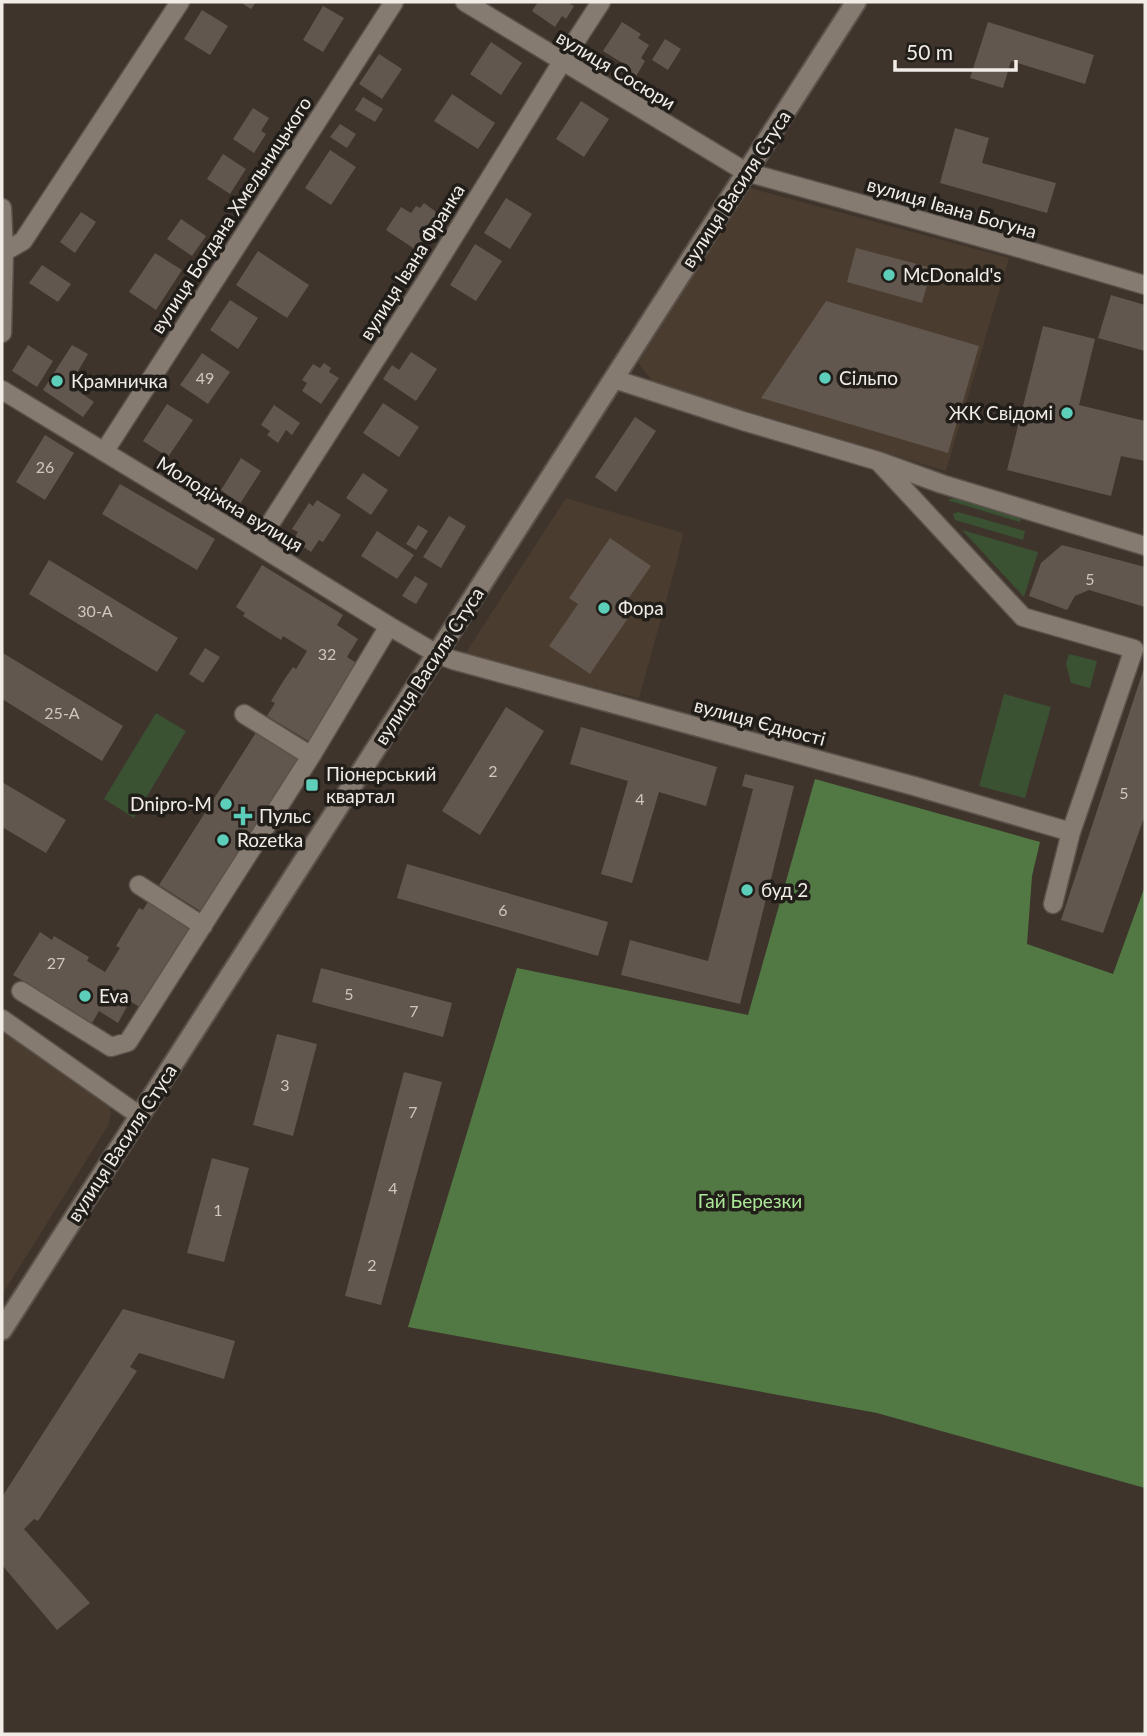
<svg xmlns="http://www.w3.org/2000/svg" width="1147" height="1736" font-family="Lato,sans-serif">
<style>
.built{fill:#4a3c2e}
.green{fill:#3a5132}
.forest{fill:#527944}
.building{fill:#62574e}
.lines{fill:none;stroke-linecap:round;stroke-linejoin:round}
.minor-casing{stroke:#5a524b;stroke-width:21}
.secondary-casing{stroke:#5a524b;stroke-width:23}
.minor{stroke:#867b71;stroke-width:18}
.secondary{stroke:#867b71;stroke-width:19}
.poi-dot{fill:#5cceba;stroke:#211d19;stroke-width:2.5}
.labels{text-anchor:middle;stroke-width:7;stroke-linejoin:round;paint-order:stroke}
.number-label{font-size:16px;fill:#cec7c0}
.street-label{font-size:19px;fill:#f2ece6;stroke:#211d19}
.poi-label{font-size:19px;fill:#f2ece6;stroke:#211d19;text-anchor:start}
.park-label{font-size:19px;fill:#ace698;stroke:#211d19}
</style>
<rect width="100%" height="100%" fill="#3e342c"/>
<path class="built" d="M746 187 1009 258 946 471 654 383 638 363Z
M566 498 683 533 677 561 639 698 463 657Z
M2 1026 107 1100 111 1112 109 1124 2 1295Z"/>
<path class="green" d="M959 497 1022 516 1020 522 947 500Z
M958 512 1025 531 1023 540 955 520 953 514Z
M962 530 1038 552 1024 597Z
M1069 654 1097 661 1090 688 1071 683 1066 664Z
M1004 694 1051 707 1025 798 979 786Z
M156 713 186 731 134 818 104 799Z"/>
<path class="forest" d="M815 779 1040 842 1032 876 1027 944 1113 974 1145 886V1488L877 1413 408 1327 517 968 748 1015Z"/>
<path class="building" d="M240 2H256L251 9Z
M538 2H572L570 4 574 6 566 19 562 16 555 27 532 11Z
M323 6 344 18 323 52 303 40Z
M202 10 228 26 210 55 184 39Z
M622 22 641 34 638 38 649 45 641 58 645 61 635 78 621 69 624 64 603 51Z
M988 22 1094 55 1085 84 1011 61 1003 88 970 78Z
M665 39 681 49 668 70 652 60Z
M491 42 522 63 501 95 470 74Z
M379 54 402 69 382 99 359 84Z
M452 94 495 123 478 149 434 121Z
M363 97 383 109 375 122 355 110Z
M581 101 609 119 584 157 556 139Z
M253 108 269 118 261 131 266 134 254 153 233 139Z
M340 124 356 134 347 148 330 137Z
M955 128 989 138 982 163 1056 183 1047 213 940 183Z
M330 150 356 167 331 205 305 188Z
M223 154 246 169 230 194 207 179Z
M506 198 532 214 510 249 484 233Z
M424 203 443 217 424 246 420 243 416 250 386 230 401 207 411 213 416 206 420 208Z
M81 212 96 222 75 253 60 242Z
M181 219 206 236 192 256 167 239Z
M475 244 502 261 476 301 450 285Z
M856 248 932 268 922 303 847 282Z
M258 251 309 285 287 318 236 285Z
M155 253 182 270 156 310 129 292Z
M42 265 71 284 58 302 29 283Z
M1111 295 1145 305V351L1098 338Z
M230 300 258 318 238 349 210 330Z
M826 301 979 346 948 453 761 398Z
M1043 326 1095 339 1079 405 1145 421V461L1121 456 1111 496 1007 470Z
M28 345 53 361 37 387 12 371Z
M72 345 88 354 70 385 94 402 83 417 43 390Z
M411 352 437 369 416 401 383 379 392 365 399 370Z
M202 353 230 372 208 404 180 385Z
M324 363 331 368 329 372 339 378 321 404 302 391 307 383 302 380 313 364 320 368Z
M383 403 419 427 399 457 363 433Z
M167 404 193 420 168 457 143 441Z
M274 405 300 423 292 435 286 430 278 443 267 435 270 431 261 425Z
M635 417 656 431 616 492 595 477Z
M45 435 74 453 45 500 16 482Z
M241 458 261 471 240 504 221 490Z
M363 473 388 490 371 515 346 498Z
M120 484 215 539 197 570 102 514Z
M317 500 341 515 323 542 319 540 311 552 293 540 298 532 292 529 309 503 313 506Z
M449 516 466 526 441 568 423 557Z
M418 525 428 531 416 550 406 544Z
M377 531 414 555 397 579 361 556Z
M610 538 651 566 619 612 628 618 590 674 549 646 578 604 569 598Z
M1062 545 1145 567V607L1089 590 1075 596 1067 610 1029 596 1041 563Z
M49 560 178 638 157 672 29 594Z
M262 565 343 615 337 625 358 639 347 657 358 664 310 742 267 716 275 703 271 701 284 680 293 667 296 669 307 651 283 636 281 640 243 616 245 613 236 607Z
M415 576 428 584 416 604 402 596Z
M205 648 220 657 203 683 189 674Z
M3 653 123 726 102 761 2 699V656Z
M1145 665V815L1103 933 1061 920Z
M506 707 544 731 480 835 442 811Z
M581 727 717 767 706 806 659 792 632 883 601 874 628 781 570 764Z
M257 731 303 760 205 914 159 885Z
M745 774 794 786 740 1004 621 975 630 940 708 961 753 789 742 786Z
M2 782 66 820 46 853 2 827Z
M407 864 608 922 598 956 397 898Z
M149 900 192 926 141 1008 130 1001 118 1023 99 1011 92 1023 13 975 40 932 52 940 54 936 89 957 87 961 105 972 120 948 116 946 139 908 143 910Z
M321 968 452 1003 443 1037 312 1002Z
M277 1034 317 1044 293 1136 253 1125Z
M404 1072 442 1082 381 1305 345 1296Z
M212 1158 249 1168 224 1262 187 1253Z
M123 1309 235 1341 224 1379 139 1353 130 1367 137 1371 38 1521 34 1519 24 1529 90 1603 57 1630 2 1565V1497Z"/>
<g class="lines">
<defs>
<path id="minor" d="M465 2 746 172 1012 246 1145 285
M2 208 4 252 2 333
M4 252 23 241 180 2
M614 379 743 421 878 461 942 484 1145 546
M2 390 253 542 389 626 437 654 453 660 914 786 1071 832
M104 452 394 2
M878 461 1023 617 1134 649 1071 832 1053 904
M253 542 268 527 428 278 562 62 601 2
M244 714 311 756
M139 885 203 926
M21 991 111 1047 128 1042 311 756 389 626
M2 1019 140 1116"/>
<path id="secondary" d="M2 1330 856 2"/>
</defs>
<use href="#minor" class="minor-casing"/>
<use href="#secondary" class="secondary-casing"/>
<use href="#minor" class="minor"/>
<use href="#secondary" class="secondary"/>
</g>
<g class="poi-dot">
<circle cx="889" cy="275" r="7"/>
<circle cx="825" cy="378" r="7"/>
<circle cx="57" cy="381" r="7"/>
<circle cx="1067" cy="413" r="7"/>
<circle cx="604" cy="608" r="7"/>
<rect x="305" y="778" width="14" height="14" rx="3.5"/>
<circle cx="226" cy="804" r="7"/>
<path d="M239.5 805.5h7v7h7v7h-7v7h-7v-7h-7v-7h7z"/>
<circle cx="223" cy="840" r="7"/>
<circle cx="747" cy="890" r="7"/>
<circle cx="85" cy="996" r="7"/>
</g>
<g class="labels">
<g class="number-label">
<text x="205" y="384">49</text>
<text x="45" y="473">26</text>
<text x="1090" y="585">5</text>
<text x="95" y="617">30-А</text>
<text x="327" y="660">32</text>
<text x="62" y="719">25-А</text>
<text x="493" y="777">2</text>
<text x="1124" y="799">5</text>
<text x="640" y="805">4</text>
<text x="503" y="916">6</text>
<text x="56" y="969">27</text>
<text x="349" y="1000">5</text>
<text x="414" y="1017">7</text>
<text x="285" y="1091">3</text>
<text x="413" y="1118">7</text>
<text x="393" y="1194">4</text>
<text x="218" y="1216">1</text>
<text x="372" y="1271">2</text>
</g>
<g class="street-label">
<text transform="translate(616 70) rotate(31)" y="7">вулиця Сосюри</text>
<text transform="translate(736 189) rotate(-57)" y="7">вулиця Василя Стуса</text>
<text transform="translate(952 208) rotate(16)" y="7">вулиця Івана Богуна</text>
<text transform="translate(231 215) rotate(-57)" y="7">вулиця Богдана Хмельницького</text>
<text transform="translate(412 262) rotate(-58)" y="7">вулиця Івана Франка</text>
<text transform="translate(230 504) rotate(31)" y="7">Молодіжна вулиця</text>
<text transform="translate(429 666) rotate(-57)" y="7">вулиця Василя Стуса</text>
<text transform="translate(760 722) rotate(15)" y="7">вулиця Єдності</text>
<text transform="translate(122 1143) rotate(-57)" y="7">вулиця Василя Стуса</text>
</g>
<g class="poi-label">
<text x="903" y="282">McDonald's</text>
<text x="839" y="385">Сільпо</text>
<text x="71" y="388">Крамничка</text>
<text x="1053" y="420" text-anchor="end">ЖК Свідомі</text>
<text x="618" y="615">Фора</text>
<text x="326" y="781">Піонерський<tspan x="326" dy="22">квартал</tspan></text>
<text x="212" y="811" text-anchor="end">Dnipro-M</text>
<text x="259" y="823">Пульс</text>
<text x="237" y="847">Rozetka</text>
<text x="761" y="897">буд 2</text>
<text x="99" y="1003">Eva</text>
</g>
<g class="park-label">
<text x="750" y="1208">Гай Березки</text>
</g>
</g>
<rect width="1147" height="1736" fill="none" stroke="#f2ece6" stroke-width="7"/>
<path d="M895 60v10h121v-10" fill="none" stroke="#f2ece6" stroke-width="3.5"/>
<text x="906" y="60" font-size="21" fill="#f2ece6" stroke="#211d19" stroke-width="5" paint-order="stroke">50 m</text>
</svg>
